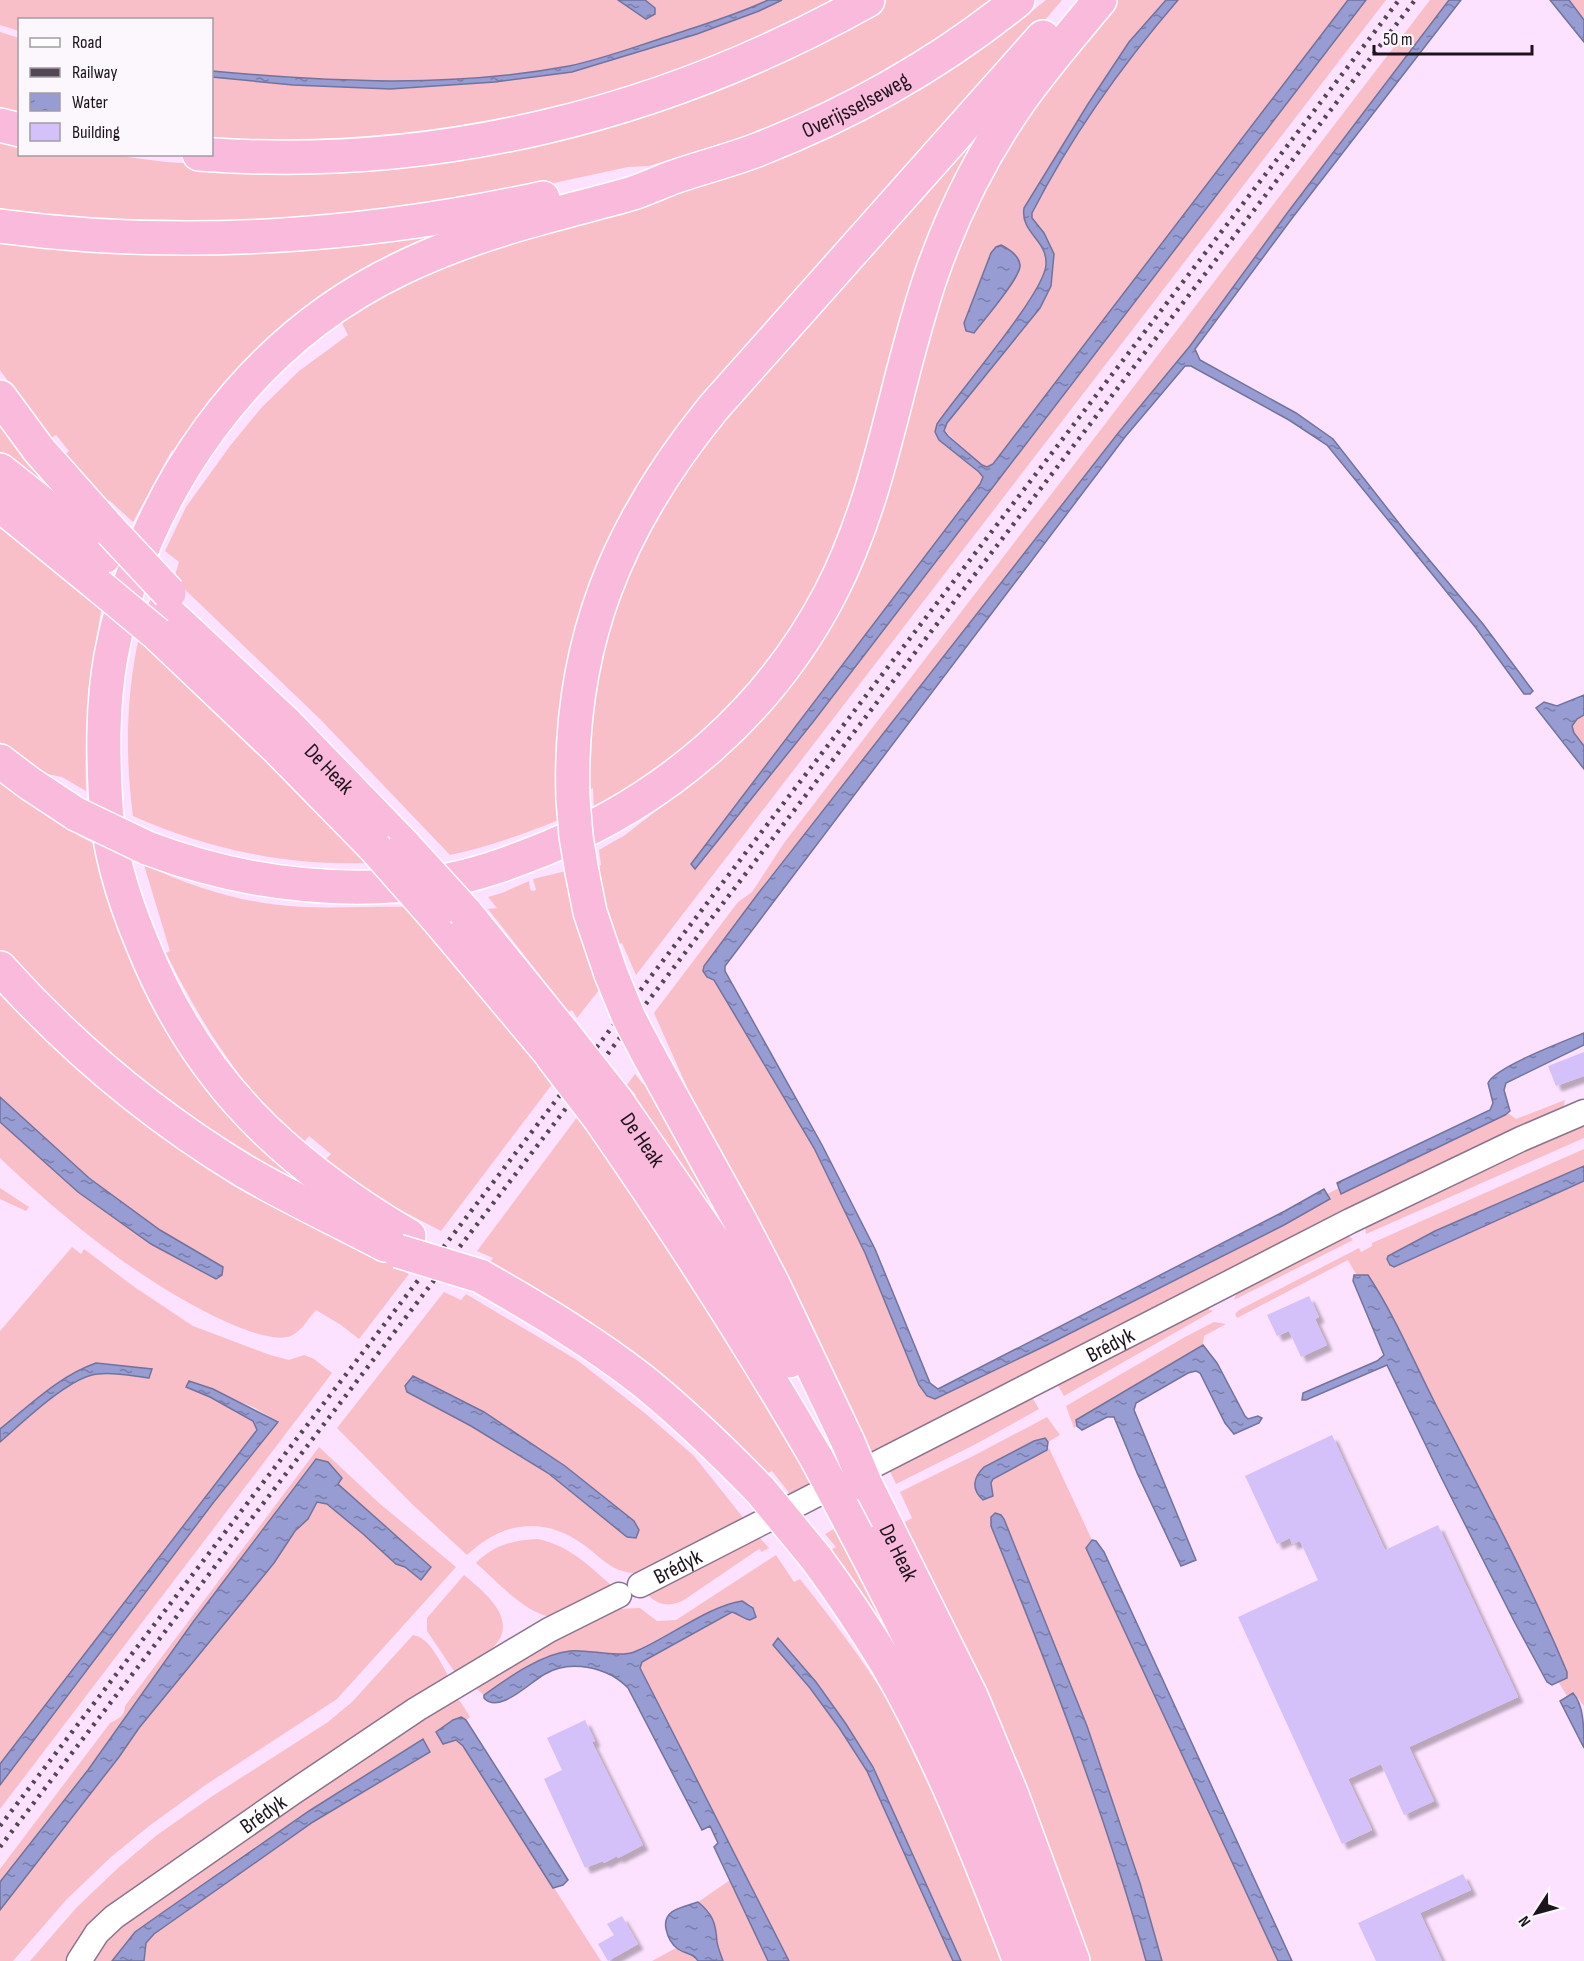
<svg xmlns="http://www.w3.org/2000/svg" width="1584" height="1961" font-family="'Sofia Sans Condensed',sans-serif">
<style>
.grass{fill:#f9bfc9;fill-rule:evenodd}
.water{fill:url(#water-ripples);stroke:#72739c;stroke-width:1.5}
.building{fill:#d5c1f9;filter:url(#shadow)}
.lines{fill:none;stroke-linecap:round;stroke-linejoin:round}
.minor-casing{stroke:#8a738d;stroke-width:27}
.highway-casing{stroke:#fff;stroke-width:36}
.minor{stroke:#fff;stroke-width:24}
.highway{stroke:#f9badc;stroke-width:33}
.rail{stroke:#544655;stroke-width:4.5;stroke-dasharray:3 6;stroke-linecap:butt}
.highway-bridge-casing{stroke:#fff;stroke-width:36;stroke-linecap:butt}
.highway-bridge{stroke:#f9badc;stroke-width:33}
.labels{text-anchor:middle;stroke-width:6;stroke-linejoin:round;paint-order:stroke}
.street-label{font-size:22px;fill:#1c131d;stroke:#fcf7fd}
</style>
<defs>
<pattern id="water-ripples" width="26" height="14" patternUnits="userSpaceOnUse" patternTransform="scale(1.5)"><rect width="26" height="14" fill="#979cd3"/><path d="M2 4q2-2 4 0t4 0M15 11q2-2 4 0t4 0" fill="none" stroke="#7a7eab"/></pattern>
<filter id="shadow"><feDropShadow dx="5.5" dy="5.5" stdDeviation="1.5" flood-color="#0004"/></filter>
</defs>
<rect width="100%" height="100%" fill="#fce2fe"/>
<path class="grass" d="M0 0H617L646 19 655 14 651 4 645 0H768C735 15 699 26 665 37 634 47 601 59 569 66 451 88 331 82 212 71V20H20L19 31 0 25Z
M782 0H843L818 14 617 96 396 139 212 143V77L293 85 390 89 495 82 572 72 697 34 759 11Z
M887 0H990L944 34 848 91 814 108 745 136 649 166 628 167 526 189 404 210 221 226 0 214V133L19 138 20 154 112 155 166 162 216 165 398 161 874 8Z
M1046 0H1062L634 500 559 820C523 834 488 847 450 855L321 720 174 579 179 562 165 551 186 507 230 446 262 407 299 371 348 335 341 321 402 284 468 256 720 181C842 141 946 81 1046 0Z
M1117 0H1166L1129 42 1088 104 1024 208C1020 233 1048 240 1046 265 1044 294 958 393 937 424L939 440 979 472 983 477 980 484 691 864 813 722 1366 0H1386L636 975 622 943 618 945 615 940 597 867 601 865 599 850 625 835 669 801 726 750 776 698 934 309 959 240 1010 139 1075 50Z
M1178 0H1348L993 464 987 467 982 465 944 431 947 423 1040 308 1051 286 1044 233 1032 218V213C1072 135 1121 66 1178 0Z
M1430 0H1449L1288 212 1190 346 1119 432 757 895 704 966 707 977 714 980 814 1148 865 1253 927 1396 1047 1345 1284 1225 1330 1199 1327 1194 1339 1188 1341 1194 1508 1113 1516 1119 1565 1100 1563 1110 873 1454 714 1148 654 1013 738 902 752 892 784 843Z
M1569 0H1584V20Z
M0 32 19 38V116L0 111Z
M995 106 835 554 781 650 709 732 594 813 593 788 589 790C588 656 627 546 707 440 738 399 775 361 808 323 871 250 933 178 995 106Z
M491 216 425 244 178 453 172 450 133 522 109 500 103 505 62 457 69 451 56 435 49 439 0 370V237Z
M0 408 89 518 0 454Z
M0 518 102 606C90 670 84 726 86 791L62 777 37 772 0 742Z
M139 637 372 863C289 866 209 850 133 816 125 756 126 696 139 637Z
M1584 715V746L1574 733 1572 726 1577 719Z
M0 777 78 830 79 836 97 845 106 884 310 1187H297L159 1100 9 962 0 950Z
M144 865C180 881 220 896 258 902 308 911 361 906 411 907L556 1079 441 1231 387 1203 325 1160 331 1154 309 1136 304 1142C292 1132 280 1122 270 1111 227 1065 194 1009 166 953L170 951Z
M566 871 600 974 594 978 599 990 577 1018 572 1010 569 1012 488 909 497 908 488 897 502 893 529 881 530 889 532 891 536 890 533 879Z
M0 984 390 1263 409 1274 359 1339 341 1325 316 1310C308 1319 299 1335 287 1337 272 1340 252 1332 238 1327 152 1291 67 1222 0 1158V1122L78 1192 223 1267 160 1230 89 1178 0 1097Z
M635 1074 643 1084 645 1083 777 1318 629 1102 636 1095 627 1085Z
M581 1112 593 1129 815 1481 790 1494 772 1471 768 1473C732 1436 694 1399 653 1367 601 1328 546 1295 490 1262L493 1258 477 1251Z
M1584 1125V1138L1366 1234 1365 1227 1470 1175Z
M1584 1149V1166L1435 1231 1387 1258V1259L1404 1263 1584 1181V1706L1574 1693 1567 1696 1559 1683 1567 1678V1672C1530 1582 1483 1496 1438 1409 1415 1365 1396 1318 1369 1276H1357L1348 1260 1237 1318 1235 1314 1239 1310 1359 1248 1361 1252 1372 1246V1243Z
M0 1188 29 1207 26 1211 0 1199Z
M1348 1235 1353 1240 1234 1300 1237 1292Z
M72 1247 81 1254 84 1249 133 1286 193 1326 270 1355 289 1360 304 1355 314 1359 332 1373 0 1809V1785L213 1503 278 1422 255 1408 189 1381 187 1388 210 1397 253 1421 257 1430 0 1764V1442C22 1423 70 1376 98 1374 115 1372 132 1376 149 1378L151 1370 96 1363 54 1385 0 1429V1331Z
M444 1292 461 1300 466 1294 577 1360 646 1414 694 1456 745 1520 639 1573C613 1574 603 1559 584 1545 543 1515 502 1522 467 1555L412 1504 337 1428ZM407 1392 484 1413 565 1466 634 1521 627 1537 548 1473 471 1426Z
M1206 1308 1213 1311 1064 1396 1057 1384Z
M1214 1322 1226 1324 1204 1336 1203 1345 1077 1420V1426L1074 1428 1066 1406 1185 1337Z
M1028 1398 1033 1399 1039 1409 974 1445 896 1484 889 1469Z
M1047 1417 1060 1435 1048 1442 1045 1438 984 1467 993 1491 991 1483 993 1479 1049 1448 1092 1540 1086 1548 1278 1961H1162L1140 1883 1087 1726 1004 1519 991 1517V1526C1049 1668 1105 1813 1146 1961H1089L903 1523 912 1518 900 1492 977 1454Z
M319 1447 379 1503 456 1567 337 1699 207 1784 149 1826 111 1857 67 1899 13 1961H0V1910L119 1757 139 1728 274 1563 295 1531 308 1519 317 1502 327 1504 362 1533 396 1564 405 1567 420 1580 431 1567 338 1484 342 1478 328 1462H313L193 1622 88 1770 0 1882V1869L110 1723C118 1719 125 1716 125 1706Z
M839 1526 931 1707 829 1551 836 1547 825 1534Z
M758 1536 769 1548 761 1552 760 1549 756 1551 684 1600C670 1607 659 1606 648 1595L652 1590Z
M538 1539C570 1546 588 1565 612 1586L552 1617C524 1613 497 1581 476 1563 494 1545 513 1540 538 1539Z
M776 1555 794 1582 800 1579C831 1618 862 1658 888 1701 936 1783 968 1873 1002 1961H961L913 1853 846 1724 816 1682 778 1638 773 1645 810 1688 840 1729 867 1771 953 1961H789L640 1668 642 1662 649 1658 732 1612 750 1620 756 1617C755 1595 732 1603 719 1608L627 1655 572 1651 557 1653 541 1660 484 1695 473 1686 549 1642 616 1609 640 1608 657 1621 676 1620Z
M464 1575C482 1590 517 1617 497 1643 487 1656 469 1665 456 1674L427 1631V1618Z
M413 1635C430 1637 441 1664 449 1677L74 1948 67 1961H30L77 1907 118 1868 157 1835 211 1797 328 1722 352 1702Z
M455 1699 460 1701 470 1717 466 1720 461 1717 451 1741 456 1740 463 1746 601 1961H144L146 1943 154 1934 313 1822 429 1752 309 1811 242 1856 135 1932 112 1961H93L106 1942 123 1925 426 1713Z
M730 1880 768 1961H723L717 1944V1934L708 1910 698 1902Z
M676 1948 696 1957 698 1961H652Z"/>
<path class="water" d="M618 0H645L655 8V14L646 19Z
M768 0H782L759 11 697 34 572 72 495 82 390 89 293 85 212 77V71C331 82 451 88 569 66 603 59 637 46 669 36 702 25 736 15 768 0Z
M1166 0H1178C1121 66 1072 135 1032 213V218L1044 233 1054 254 1051 286 1040 308 947 423 944 431 948 436 982 465 987 467 993 464 1348 0H1366L813 722 695 869 691 864 980 484 983 477 979 472 939 440 935 432 937 424C958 393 1044 294 1046 265 1048 240 1020 233 1024 208L1088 104 1129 42Z
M1449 0H1461L1293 217 1195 349 1200 360 1296 413 1333 439 1405 531 1483 624 1533 691 1530 694H1524L1476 628 1327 445 1289 420 1191 366H1185L1125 437 725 966V971L822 1145 875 1249 930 1383 938 1389 1285 1211 1324 1189 1330 1199 1284 1225 1047 1345 935 1399 927 1396 919 1385 865 1253 814 1148 714 980 707 977 703 971 704 966 757 895 1119 432 1190 346 1288 212Z
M1550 0H1569L1584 20V42Z
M1001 245C1009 249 1019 256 1020 265 1022 276 982 322 974 333L966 331 964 323 991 253 996 247Z
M1584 695V715L1577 719 1572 726 1574 733 1584 746V769L1536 708 1544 702 1557 706Z
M1584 1033V1045L1506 1083 1504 1090 1510 1111 1505 1115 1341 1194 1337 1183 1490 1110 1493 1103 1488 1083C1495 1067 1565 1041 1584 1033Z
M0 1097 89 1178 160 1230 223 1267 222 1275 216 1279 151 1244 78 1192 0 1122Z
M1584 1166V1181L1394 1267 1390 1265 1387 1259 1388 1256 1435 1231Z
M1354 1275H1368C1395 1316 1414 1362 1436 1405 1482 1493 1529 1581 1567 1672V1678L1552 1685 1547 1682 1514 1621 1442 1479 1387 1365 1306 1400H1302L1303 1393 1377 1361 1384 1355 1353 1281Z
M1203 1345 1217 1363 1245 1416 1248 1419 1258 1416 1262 1418 1259 1423 1234 1434 1225 1423 1200 1373 1196 1371 1188 1373 1136 1403 1134 1410 1196 1560 1181 1566 1138 1475 1114 1417H1107L1082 1430 1077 1426 1076 1420Z
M96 1363 152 1369 149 1378C132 1376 115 1372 98 1374 70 1376 22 1423 0 1442V1429C30 1405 59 1376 96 1363Z
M413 1376 484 1412 565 1466 634 1521 639 1530 636 1538 627 1537 548 1473 471 1426 407 1392 405 1386Z
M189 1381 213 1389 278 1422 213 1503 0 1785V1764L257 1430 253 1421 210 1397 186 1387Z
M1045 1438 1048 1442 1047 1450 993 1479 991 1483 993 1496 983 1500C971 1489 973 1478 984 1467L1034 1441Z
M316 1459 328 1462 342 1478 338 1484 431 1567 421 1580 405 1567 396 1564 362 1533 327 1504 317 1502 308 1519 295 1531 274 1563 139 1728 119 1757 0 1910V1882L88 1770 193 1622Z
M995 1513 1001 1515 1004 1519 1087 1726 1140 1883 1162 1961H1146C1105 1813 1049 1668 991 1526V1517Z
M1092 1540 1096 1541 1104 1552 1292 1961H1278L1086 1548Z
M742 1601 753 1608 756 1617 750 1620C743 1619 739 1614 732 1612L649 1658 642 1662 640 1668 789 1961H768L714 1847 718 1843 710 1826 702 1830 628 1688C608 1667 570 1659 545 1674 530 1682 499 1715 484 1698V1695C508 1678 541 1654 570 1651 587 1649 619 1658 634 1652 667 1639 708 1606 742 1601Z
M778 1638 816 1682 846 1724 873 1767 961 1961H953L867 1771 840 1729 810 1688 773 1645Z
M1573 1693C1584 1705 1584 1729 1584 1748L1560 1701Z
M461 1717 466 1720 568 1880 563 1885 553 1888 463 1746 456 1740 443 1744 436 1732 453 1720Z
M423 1739 430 1752 313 1822 154 1934 146 1943 144 1961H112L135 1932 159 1915 309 1811Z
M698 1902C713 1914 716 1924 717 1942 718 1948 721 1955 723 1961H698C694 1953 685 1954 678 1949 671 1944 668 1938 666 1929 662 1909 684 1907 698 1902Z"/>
<path class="building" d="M1584 1052V1076L1556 1086 1548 1066Z
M1309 1296 1319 1317 1315 1319 1327 1345 1301 1357 1289 1331 1277 1336 1267 1315Z
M1332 1435 1385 1550 1438 1525 1518 1697 1409 1747 1434 1801 1404 1815 1381 1764 1348 1779 1372 1830 1342 1844 1238 1617 1318 1580 1300 1541 1292 1544 1290 1538 1277 1544 1245 1476Z
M585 1720 595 1741 592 1742 643 1845 618 1858 617 1856 604 1863 603 1861 585 1868 544 1779 562 1770 547 1738Z
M1463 1874 1471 1890 1420 1913 1442 1961H1376L1358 1923Z
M622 1916 638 1944 608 1961 598 1944 614 1935 607 1924Z"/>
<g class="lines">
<defs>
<g id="minor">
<path id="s1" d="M640 1585 1350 1221 1521 1139 1584 1112"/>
<path id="s2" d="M79 1961 97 1933 114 1917 292 1793 417 1709 549 1630 619 1595"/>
</g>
<g id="highway">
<path d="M0 125 20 130"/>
<path d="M199 154C434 172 663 115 868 0"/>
<path d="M0 226C180 250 366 237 543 198"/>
<path d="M0 397 39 450 111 531"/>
<path d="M0 470 53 512 104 557"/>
<path d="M0 505 98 585"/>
<path id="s3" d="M164 609 285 722 405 846"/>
<path d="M157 634 278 749 375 848"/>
<path d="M0 761 29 783 76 814"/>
<path d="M573 799C568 644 617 526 714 407L1043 37"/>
<path d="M147 848C240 883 337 895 435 882 473 877 512 862 547 848 668 798 769 711 830 594 883 492 895 379 932 273 953 213 982 155 1018 103 1043 67 1072 34 1100 0"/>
<path d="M582 872 590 912 611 974"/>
<path d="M465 912 564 1034"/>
<path d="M435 916 550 1053"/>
<path d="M0 968C71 1047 153 1116 244 1171 290 1198 338 1220 385 1245"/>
<path d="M649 1056 739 1219 773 1284 848 1442"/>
<path id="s4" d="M616 1100 719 1249 789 1361"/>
<path d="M600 1119C677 1230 749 1342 817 1459"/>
<path id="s5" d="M409 1236C284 1162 197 1081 142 943 124 900 109 853 106 806 103 756 102 706 111 656 142 492 248 342 400 269 445 247 493 231 541 218 572 209 603 202 633 193 648 188 662 181 677 176 703 167 731 160 757 150 852 113 939 64 1018 0"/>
<path d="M480 1276C536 1308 592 1341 643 1381 685 1415 723 1452 761 1491"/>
<path id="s6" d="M866 1485 971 1696 1012 1795 1073 1961"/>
<path d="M857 1535C894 1605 929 1676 961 1748 991 1818 1017 1890 1043 1961"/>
<path d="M816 1558C841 1592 865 1628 887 1664 941 1757 980 1859 1019 1959"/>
</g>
</defs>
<use href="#minor" class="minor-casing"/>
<use href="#highway" class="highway-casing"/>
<use href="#minor" class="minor"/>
<use href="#highway" class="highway"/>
<path class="rail" d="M0 1826 1399 0
M0 1847 1415 0"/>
<defs>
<path id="highway-bridge" d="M111 531 169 593
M98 585 157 634
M573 799 576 836 582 872
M76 814 147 848
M405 846 465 912
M375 848 435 916
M611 974 629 1018 649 1056
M564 1034 616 1100
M551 1055 600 1119
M398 1251 480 1276
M848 1442 866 1485
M817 1459 857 1535
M761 1491 816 1558"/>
</defs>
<use href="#highway-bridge" class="highway-bridge-casing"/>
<use href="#highway-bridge" class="highway-bridge"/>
</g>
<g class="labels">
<g class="street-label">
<text dy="8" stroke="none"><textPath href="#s5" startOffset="1683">Overijsselseweg</textPath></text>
<text dy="8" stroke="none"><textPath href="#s3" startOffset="230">De Heak</textPath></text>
<text dy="8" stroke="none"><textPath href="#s4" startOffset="48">De Heak</textPath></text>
<text dy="8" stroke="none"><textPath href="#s1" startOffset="528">Brédyk</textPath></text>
<text dy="8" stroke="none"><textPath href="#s6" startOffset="75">De Heak</textPath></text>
<text dy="8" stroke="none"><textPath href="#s1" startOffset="42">Brédyk</textPath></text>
<text dy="8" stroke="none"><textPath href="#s2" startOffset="238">Brédyk</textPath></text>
</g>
</g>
<rect x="18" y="18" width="195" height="138" fill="#fcf7fd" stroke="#a29ca3" stroke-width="1.5"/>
<rect x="30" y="38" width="30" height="9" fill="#ffffff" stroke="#a29ca3" stroke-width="1.5"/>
<text x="72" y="48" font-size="18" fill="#1c131d">Road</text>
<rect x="30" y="68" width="30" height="9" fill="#544655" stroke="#a29ca3" stroke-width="1.5"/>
<text x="72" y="78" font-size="18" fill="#1c131d">Railway</text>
<rect x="30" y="93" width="30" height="18" fill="url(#water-ripples)" stroke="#a29ca3" stroke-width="1.5"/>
<text x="72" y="108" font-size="18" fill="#1c131d">Water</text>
<rect x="30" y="123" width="30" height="18" fill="#d5c1f9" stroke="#a29ca3" stroke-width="1.5"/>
<text x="72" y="138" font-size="18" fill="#1c131d">Building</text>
<g transform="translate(1536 1913) rotate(234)" stroke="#fcf7fd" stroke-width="4.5" paint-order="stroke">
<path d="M0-4.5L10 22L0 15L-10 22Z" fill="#1c131d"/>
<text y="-9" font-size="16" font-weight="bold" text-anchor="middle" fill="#1c131d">N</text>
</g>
<path d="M1374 45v9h158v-9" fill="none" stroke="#1c131d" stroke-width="3"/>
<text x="1383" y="45" font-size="18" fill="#1c131d" stroke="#fcf7fd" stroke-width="4.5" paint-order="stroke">50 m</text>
</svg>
